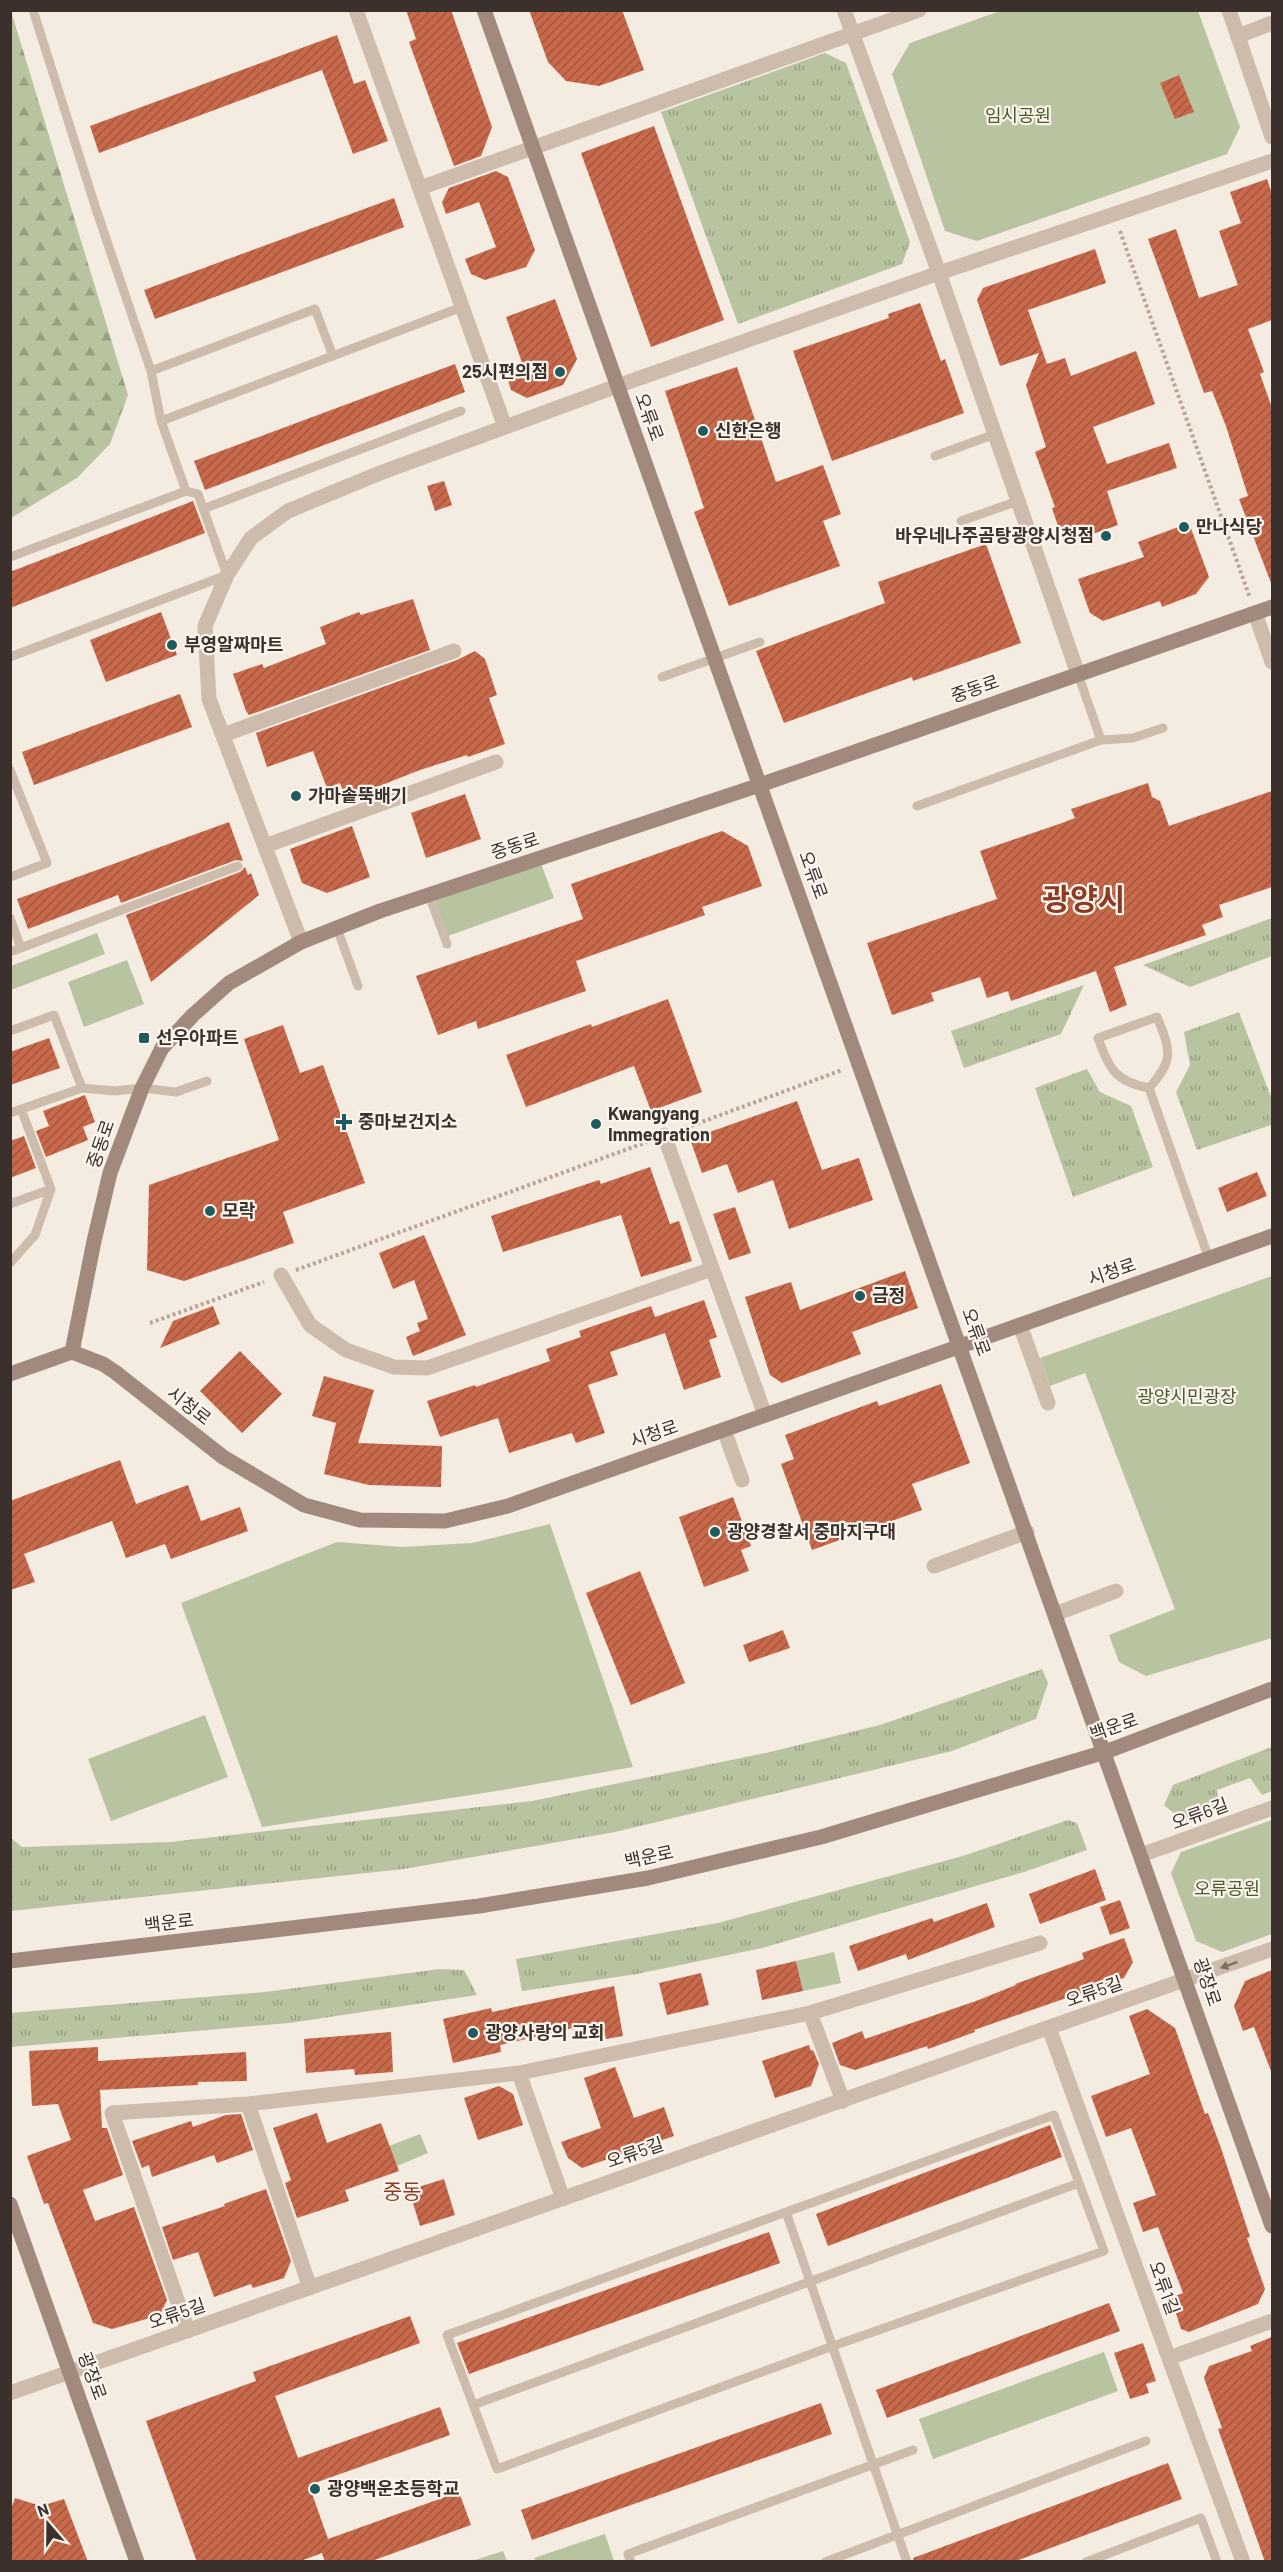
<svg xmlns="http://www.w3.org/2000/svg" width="1283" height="2572" font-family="Barlow,'Noto Sans KR',sans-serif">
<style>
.grass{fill:url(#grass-tufts)}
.forest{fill:url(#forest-firs)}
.green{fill:#b8c4a0}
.building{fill:url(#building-hatch)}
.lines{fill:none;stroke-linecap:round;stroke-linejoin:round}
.path{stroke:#b9a596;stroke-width:4;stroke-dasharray:3 3;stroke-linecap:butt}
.lane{stroke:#cdbbac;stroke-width:9}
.street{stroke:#cdbbac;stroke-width:15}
.secondary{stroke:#a18a7d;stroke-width:15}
.oneway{fill:#7d6f65}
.poi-dot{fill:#1f5a5e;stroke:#fbf5ee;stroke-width:2}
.labels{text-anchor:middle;stroke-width:4.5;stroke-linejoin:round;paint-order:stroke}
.park-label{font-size:18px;fill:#4a5a2e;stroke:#fbf5ee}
.poi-label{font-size:18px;font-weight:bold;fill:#3b302b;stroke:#fbf5ee;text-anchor:start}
.street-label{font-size:18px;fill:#3b302b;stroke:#fbf5ee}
.quarter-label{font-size:21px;fill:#8c3b22;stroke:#fbf5ee}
.town-label{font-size:30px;font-weight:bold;fill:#8c3b22;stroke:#fbf5ee}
</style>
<defs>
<pattern id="grass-tufts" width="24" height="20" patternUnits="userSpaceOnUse" patternTransform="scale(1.5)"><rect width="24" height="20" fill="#b8c4a0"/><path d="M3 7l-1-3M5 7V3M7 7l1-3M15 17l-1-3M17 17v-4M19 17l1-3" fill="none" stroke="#97a083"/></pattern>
<pattern id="forest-firs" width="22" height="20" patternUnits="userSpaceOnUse" patternTransform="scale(1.5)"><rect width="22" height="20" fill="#b8c4a0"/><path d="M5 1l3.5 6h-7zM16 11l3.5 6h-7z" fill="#97a083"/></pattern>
<pattern id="building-hatch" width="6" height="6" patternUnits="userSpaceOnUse" patternTransform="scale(1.5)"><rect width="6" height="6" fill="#c8694b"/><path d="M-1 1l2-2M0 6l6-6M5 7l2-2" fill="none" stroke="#a4573f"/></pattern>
</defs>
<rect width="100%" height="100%" fill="#f4ebe1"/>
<path class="grass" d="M825 53 846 63 910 242 902 264 738 324 661 112Z
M1272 918V956L1190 987 1143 965Z
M1084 985 1061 1034 964 1068 951 1031Z
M1239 1012 1272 1100 1271 1125 1197 1150 1176 1092 1190 1065 1184 1032Z
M1087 1069 1100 1092 1131 1106 1153 1167 1073 1197 1035 1088Z
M1042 1669 1048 1683 1036 1719 952 1751 615 1832 404 1869 11 1911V1838L22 1847 170 1842 532 1801 770 1752 880 1725Z
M1272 1747V1791L1262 1795 1250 1778 1217 1790 1219 1811 1187 1824 1164 1805 1173 1785Z
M1068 1820 1077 1823 1087 1850 1024 1872 762 1948 637 1974 522 1991 516 1959 718 1923 966 1855Z
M440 1969 464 1970 477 1995 289 2023 11 2047V2013L265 1992Z"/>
<path class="forest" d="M11 11 128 395 110 444 77 478 11 518Z"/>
<path class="green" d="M1000 11H1198L1240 127 1227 154 977 241 945 231 892 74 910 43Z
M540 861 554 898 448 936 434 897Z
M97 933 105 954 11 990V966Z
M127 960 144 1004 84 1027 68 982Z
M1272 1276V1638L1146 1676 1119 1662 1109 1635 1175 1609 1085 1373 1050 1386 1040 1358Z
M550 1524 633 1767 503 1790 262 1827 181 1603 337 1542 402 1547 472 1543Z
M205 1715 228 1777 111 1821 88 1759Z
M1272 1820V1934L1222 1952 1196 1941 1171 1873 1181 1852Z
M834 1952 841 1983 803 1991 796 1961Z
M420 2134 428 2153 397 2166 389 2146Z
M1104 2352 1118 2391 933 2459 919 2419Z
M605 2534 614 2561H536L534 2558Z
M503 2551 507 2561H472Z"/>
<path class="building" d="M406 10H451L492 127 481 156 454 166 409 42 416 39Z
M529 10H622L644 70 599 86 566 81 548 62Z
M337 35 354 84 365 80 388 141 353 154 322 70 99 153 90 126Z
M1179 75 1194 112 1175 119 1160 83Z
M654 126 724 320 651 347 581 153Z
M496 171 508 177 535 250 526 267 485 280 471 274 465 259 496 247 479 202 446 214 442 202 449 188Z
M1267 179 1272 194V320L1248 329 1264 372 1260 374 1272 408 1271 583 1239 499 1248 496 1226 426 1212 391 1204 393 1148 239 1176 229 1199 298 1238 285 1219 231 1241 223 1230 192Z
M394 198 404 227 155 319 144 290Z
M1095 249 1106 283 1028 310 1047 364 1065 358 1071 376 1136 351 1155 404 1093 427 1107 464 1169 443 1177 468 1107 491 1118 525 1064 544 1052 508 1055 507 1035 452 1046 447 1026 385 1039 353 1000 366 977 300 983 288Z
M555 299 577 359 563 385 527 398 511 390 507 377 525 371 506 317Z
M920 303 941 361 945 359 964 413 832 461 793 351 889 318 888 314Z
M455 364 465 392 205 490 194 461Z
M737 367 776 482 823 465 841 514 823 521 840 566 729 606 694 512 704 508 665 391Z
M444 481 452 505 435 511 427 486Z
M193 501 205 533 10 608V572Z
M1189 523 1209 577 1196 594 1162 607 1160 601 1103 621 1090 613 1078 579 1144 557 1138 542Z
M986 544 1021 643 913 681 912 677 784 723 756 651 885 603 878 582Z
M413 599 430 650 249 715 246 711 233 674 262 664 264 668 326 644 320 627 359 612 361 615Z
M161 612 177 655 106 682 90 640Z
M475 651 485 659 497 695 489 698 505 744 468 757 467 755 420 770 346 799 340 783 327 788 313 751 267 767 256 733 457 660Z
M180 694 192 727 34 785 22 752Z
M1148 783 1152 797 1160 801 1169 826 1272 791V887L1219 905 1223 917 1202 925 1206 935 1114 967 1127 1005 1110 1012 1096 971 1011 1001 1008 991 987 998 980 977 931 993 934 1001 892 1015 867 943 997 899 980 851 1062 823 1075 818 1071 809Z
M465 794 481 839 426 858 411 813Z
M229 822 243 861 236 860 121 903 118 895 28 929 17 899Z
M352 826 370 877 327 893 302 883 290 849Z
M722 831 748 846 762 886 702 907 705 915 576 961 586 991 478 1029 476 1021 438 1035 416 976 583 919 571 884Z
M245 867 248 875 251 873 259 895 151 982 126 915 240 872Z
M668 999 702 1092 651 1111 634 1066 526 1107 506 1055 591 1024 592 1027Z
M283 1025 300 1073 323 1065 365 1183 283 1212 294 1243 184 1281 147 1270 149 1185 279 1140 244 1039Z
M49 1038 60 1068 10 1085V1052Z
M85 1095 95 1122 83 1127 88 1140 46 1157 36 1131 49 1126 43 1111Z
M797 1101 822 1170 859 1158 873 1200 789 1229 773 1180 738 1193 727 1164 702 1173 690 1139Z
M24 1136 36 1168 10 1178V1141Z
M650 1167 670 1224 679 1221 692 1261 641 1277 621 1215 503 1252 491 1216 599 1180 601 1184Z
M1257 1172 1267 1196 1227 1212 1218 1188Z
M735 1207 751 1253 729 1260 713 1214Z
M424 1235 466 1335 413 1356 406 1337 420 1331 417 1323 428 1319 414 1280 393 1289 379 1253Z
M905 1271 918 1308 852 1332 861 1354 782 1383 770 1375 745 1297 791 1282 800 1310Z
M704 1300 717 1337 709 1340 721 1377 684 1390 665 1333 610 1352 618 1375 588 1385 605 1433 576 1443 572 1433 509 1453 498 1418 440 1437 427 1401 475 1385 476 1387 550 1361 546 1349 581 1337 579 1331 651 1306 655 1317Z
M213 1306 220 1324 160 1348 173 1321Z
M240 1351 282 1394 242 1433 200 1391Z
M324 1376 374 1390 358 1443 442 1446 441 1487 369 1485 324 1474 336 1423 312 1416Z
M941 1384 970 1463 912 1484 922 1510 812 1550 781 1464 794 1459 785 1435 877 1401 879 1406Z
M120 1460 136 1504 188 1485 201 1521 240 1507 248 1531 171 1559 165 1544 126 1558 112 1521 24 1554 35 1582 10 1590V1501Z
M733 1497 751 1546 741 1550 749 1571 704 1587 679 1517Z
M640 1571 685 1683 631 1705 586 1593Z
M783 1630 790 1648 749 1662 743 1645Z
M1095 1869 1106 1900 1040 1924 1029 1894Z
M1120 1900 1130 1928 1110 1935 1100 1907Z
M987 1903 995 1927 908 1960 906 1954 858 1971 849 1946 932 1918 934 1922Z
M1124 1938 1133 1962 1124 1978 974 2030 975 2032 928 2049 927 2046 855 2070 840 2065 832 2043 862 2031 865 2039 976 2001 1016 1985 1015 1984 1084 1959 1082 1953Z
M796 1961 803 1991 762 2000 756 1970Z
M1272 1970V2070L1271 2071 1254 2027 1243 2031 1234 2006 1245 1981Z
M701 1973 709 2005 667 2015 659 1983Z
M614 1986 623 2036 606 2039 603 2028 574 2035 573 2028 500 2045 501 2052 453 2063 443 2019 491 2008 492 2012Z
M1147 2009 1175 2028 1205 2114 1208 2113 1221 2148 1250 2237 1247 2238 1265 2289 1258 2304 1189 2332 1181 2329 1171 2298 1183 2293 1158 2227 1143 2232 1133 2203 1156 2195 1131 2128 1106 2137 1091 2096 1150 2074 1129 2016Z
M391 2032 393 2072 355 2075 354 2069 306 2073 304 2039Z
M809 2045 811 2051 813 2050 819 2064 811 2086 775 2098 762 2061Z
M98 2047V2061L246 2052 247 2081 198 2082V2085L100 2090 102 2128H107L123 2175 83 2190 95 2221 134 2207 167 2300 160 2315 112 2329 93 2323 48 2203 44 2204 27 2156 71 2140 58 2104 32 2106 29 2051Z
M615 2067 634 2118 664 2107 674 2136 582 2168 568 2158 561 2142 601 2128 584 2078Z
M499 2086 513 2094 523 2125 478 2140 464 2098Z
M317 2113 327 2143 381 2123 399 2171 345 2190 349 2201 297 2218 285 2183 291 2180 273 2128Z
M241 2114 253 2150 217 2163 214 2155 152 2177 149 2165 142 2168 132 2141 191 2121 193 2127 226 2115Z
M1050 2125 1062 2157 828 2246 816 2214Z
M444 2179 455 2215 420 2226 409 2190Z
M266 2189 291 2261 284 2278 253 2288 251 2284 214 2297 198 2252 173 2260 162 2227 225 2206 224 2204Z
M769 2232 780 2263 469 2374 457 2343Z
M1109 2303 1120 2331 887 2418 876 2390Z
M410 2316 420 2343 275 2396 298 2458 440 2407 450 2435 309 2485 328 2539 459 2492 471 2525 369 2562H325L322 2553 298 2562H197L146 2421 256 2381 253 2372Z
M1272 2337V2562H1265L1218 2429 1222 2428 1204 2378 1209 2366 1252 2351 1250 2346Z
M1143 2343 1156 2381 1146 2384 1149 2393 1130 2399 1114 2353Z
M821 2403 832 2434 532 2540 521 2510Z
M1168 2463 1182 2499 1013 2562H914L913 2558Z
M15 2498 41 2506 64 2499 88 2562H10V2512Z"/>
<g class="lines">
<path class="path" d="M1120 231 1250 598
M680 1130 842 1070
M296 1270 647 1142
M150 1323 264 1282"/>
<path class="lane" d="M151 371 315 309 333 356
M161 421 462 307
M935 456 995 434
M203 509 461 411
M961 521 1018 501
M10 557 186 491
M10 657 227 575 198 494 186 491 161 421 151 371 97 212 33 10
M1078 674 1101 740 1133 738 1163 728
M662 677 760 642
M10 770 47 863 10 877
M917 806 1101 740
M429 895 447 944
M10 918 21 948
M337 928 358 986
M10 952 238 866
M10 1031 54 1015 82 1088 115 1091 142 1088 176 1092 207 1081
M1149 1088C1116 1082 1109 1069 1098 1038L1157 1017C1171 1051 1174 1060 1149 1088L1209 1259
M10 1113 82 1088
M10 1204 51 1189 21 1109
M10 1263 35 1235 51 1189
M1054 2115 1104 2251 833 2346 497 2469 447 2335Z
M786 2212 907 2562
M473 2405 1079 2183
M631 2562 628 2554 913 2450
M825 2562 1146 2441
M1086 2562 1201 2518 1217 2562"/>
<path class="street" d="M356 10 505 427
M844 10 939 273 1078 674
M1229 10 1272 137
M1238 36 1272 23
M420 188 919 10
M1255 613 1272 662
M223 735 454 651
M265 846 496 762
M301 942 209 699 205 626 227 575 251 538 288 511 380 473 617 386 939 273 1272 161
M664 1135 765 1415
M281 1275 310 1325 346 1350 394 1367 427 1368 712 1269
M1020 1325 1048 1403
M724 1430 742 1480
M934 1566 1027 1532
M1055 1614 1116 1591
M1141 1855 1272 1808
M810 2013 843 2101
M1049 2028 1243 2562
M519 2073 563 2199
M248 2104 310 2288
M188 2331 112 2113 248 2104 519 2073 810 2013 1040 1943
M1169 2358 1272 2321
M10 2393 1272 1949"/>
<path class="secondary" d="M484 10 1272 2226
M72 1352 103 1364 115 1372 223 1457 304 1505 360 1520 445 1521 508 1506 1272 1236
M10 1374 72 1352 94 1241 110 1173 142 1088 162 1048 193 1015 229 983 301 942 380 911 760 785 1272 607
M10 1961 479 1906 648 1878 821 1837 1105 1752 1272 1689
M10 2204 137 2562"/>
</g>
<defs><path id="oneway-solid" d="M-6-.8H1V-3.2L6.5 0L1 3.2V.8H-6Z" transform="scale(1.5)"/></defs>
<use class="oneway" href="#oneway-solid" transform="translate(1229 1965) rotate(160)"/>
<g class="poi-dot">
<circle cx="560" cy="372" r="6"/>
<circle cx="703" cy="431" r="6"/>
<circle cx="1184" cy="527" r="6"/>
<circle cx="1106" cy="536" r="6"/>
<circle cx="172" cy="645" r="6"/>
<circle cx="296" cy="796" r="6"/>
<rect x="138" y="1032" width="12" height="12" rx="3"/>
<path d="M341 1113h6v6h6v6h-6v6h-6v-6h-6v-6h6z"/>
<circle cx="596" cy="1124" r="6"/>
<circle cx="210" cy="1211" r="6"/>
<circle cx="860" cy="1296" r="6"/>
<circle cx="715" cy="1532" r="6"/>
<circle cx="473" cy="2033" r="6"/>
<circle cx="315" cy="2489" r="6"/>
</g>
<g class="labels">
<g class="park-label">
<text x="1018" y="122">임시공원</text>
<text x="1187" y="1403">광양시민광장</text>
<text x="1227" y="1895">오류공원</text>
</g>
<g class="poi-label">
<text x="548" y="378" text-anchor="end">25시편의점</text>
<text x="715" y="437">신한은행</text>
<text x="1196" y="533">만나식당</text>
<text x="1094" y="542" text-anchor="end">바우네나주곰탕광양시청점</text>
<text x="184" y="651">부영알짜마트</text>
<text x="308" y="802">가마솥뚝배기</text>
<text x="156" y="1044">선우아파트</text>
<text x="608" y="1120">Kwangyang<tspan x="608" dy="21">Immegration</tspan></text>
<text x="358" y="1128">중마보건지소</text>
<text x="222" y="1217">모락</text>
<text x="872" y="1302">금정</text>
<text x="727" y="1538">광양경찰서 중마지구대</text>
<text x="485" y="2039">광양사랑의 교회</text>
<text x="327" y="2495">광양백운초등학교</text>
</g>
<g class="street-label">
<text transform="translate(649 417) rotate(70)" y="6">오류로</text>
<text transform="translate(975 689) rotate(-19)" y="6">중동로</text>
<text transform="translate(515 846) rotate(-18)" y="6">중동로</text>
<text transform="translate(813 875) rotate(70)" y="6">오류로</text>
<text transform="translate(101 1144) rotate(-71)" y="6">중동로</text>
<text transform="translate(1112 1272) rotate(-19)" y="6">시청로</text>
<text transform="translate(976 1332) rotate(70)" y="6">오류로</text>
<text transform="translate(189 1406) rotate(38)" y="6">시청로</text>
<text transform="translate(654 1434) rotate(-19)" y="6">시청로</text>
<text transform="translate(1114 1727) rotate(-19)" y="6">백운로</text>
<text transform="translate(1200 1814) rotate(-20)" y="6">오류6길</text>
<text transform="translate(649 1857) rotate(-12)" y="6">백운로</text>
<text transform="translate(169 1923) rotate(-7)" y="6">백운로</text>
<text transform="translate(1207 1982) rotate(71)" y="6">광장로</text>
<text transform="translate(1094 1992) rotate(-19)" y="6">오류5길</text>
<text transform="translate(635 2153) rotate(-19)" y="6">오류5길</text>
<text transform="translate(1164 2288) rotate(70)" y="6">오류1길</text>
<text transform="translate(177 2314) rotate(-19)" y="6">오류5길</text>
<text transform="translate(92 2376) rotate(70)" y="6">광장로</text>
</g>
<g class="quarter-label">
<text x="402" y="2199">중동</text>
</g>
<g class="town-label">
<text x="1084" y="910">광양시</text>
</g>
</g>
<rect width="1283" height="2572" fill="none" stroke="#3b302b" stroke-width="24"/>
<g transform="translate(48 2524) rotate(340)" stroke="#fbf5ee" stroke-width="4.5" paint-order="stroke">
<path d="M0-4.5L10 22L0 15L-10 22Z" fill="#3b302b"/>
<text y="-9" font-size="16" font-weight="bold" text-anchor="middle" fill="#3b302b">N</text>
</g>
</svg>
